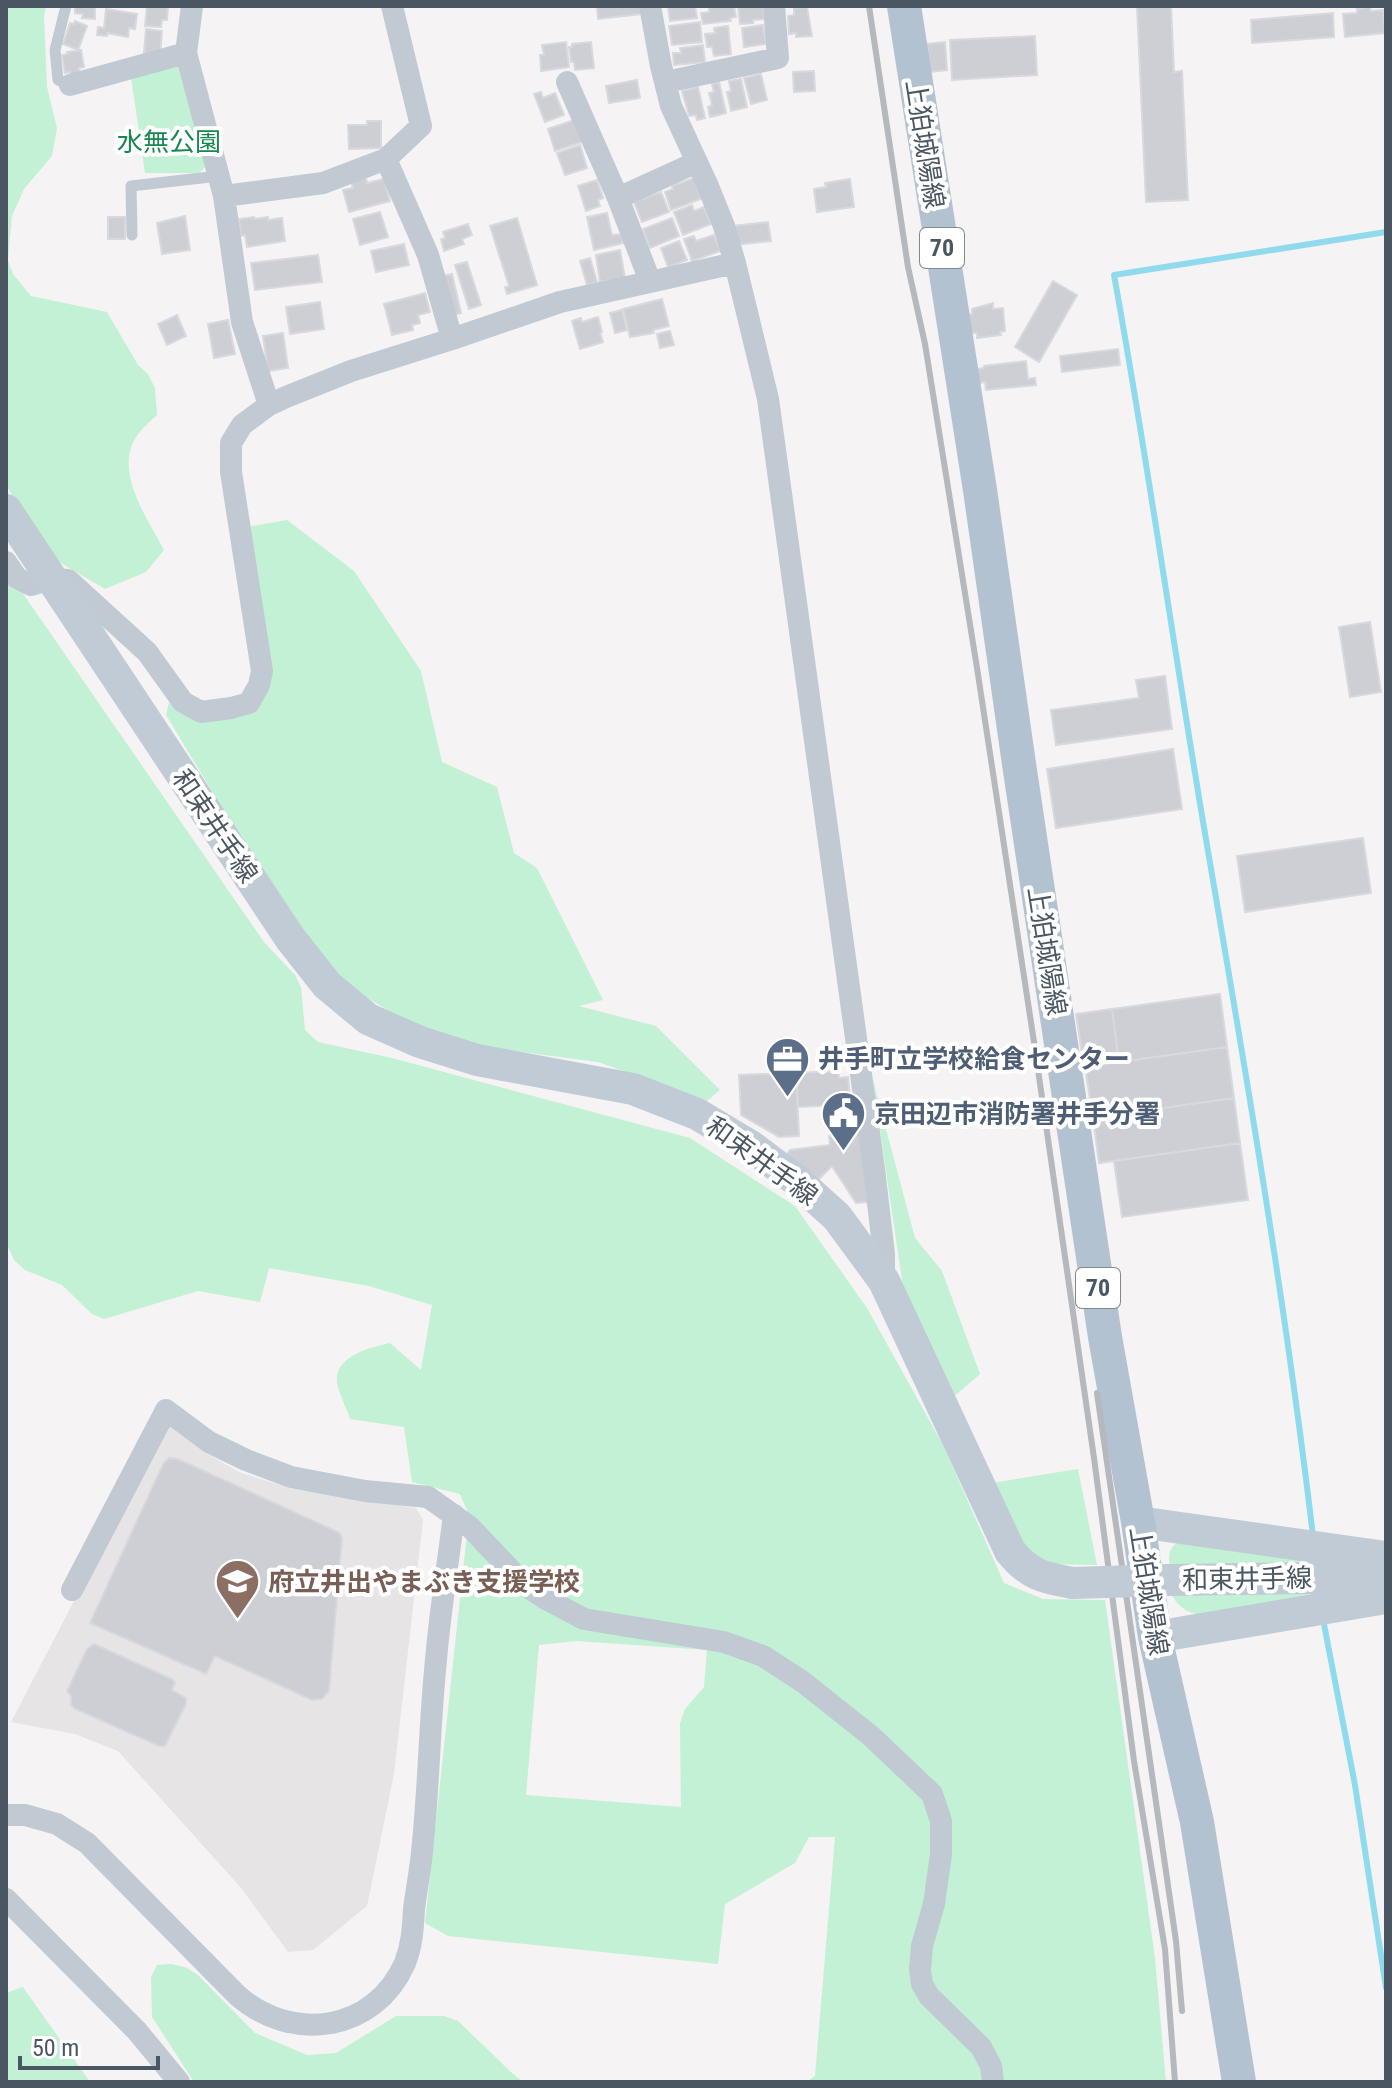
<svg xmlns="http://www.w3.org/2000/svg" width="1392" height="2088" font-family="'Roboto Condensed','Noto Sans JP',sans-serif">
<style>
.education{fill:#e6e4e5}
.green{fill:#c3f1d5;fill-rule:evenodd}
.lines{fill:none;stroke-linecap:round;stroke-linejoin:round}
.stream{stroke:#90daee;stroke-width:6}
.building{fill:#cdcfd5;stroke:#d7d9de;stroke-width:2}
.service{stroke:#c1cad2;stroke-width:11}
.minor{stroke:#c1cad2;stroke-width:22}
.secondary{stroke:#c1cbd6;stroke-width:32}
.primary{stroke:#b3c2d1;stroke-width:34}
.rail{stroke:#b5b8bd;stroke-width:6}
.secondary-bridge{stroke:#c1cbd6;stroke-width:32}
.labels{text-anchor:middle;stroke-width:8;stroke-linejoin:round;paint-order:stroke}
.shield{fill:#fff;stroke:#808990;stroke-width:2}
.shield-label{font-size:24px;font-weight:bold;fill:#4a5661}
.park-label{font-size:26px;fill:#17864f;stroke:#fff}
.street-label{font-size:26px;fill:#4a5661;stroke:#fff}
.service-label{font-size:26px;font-weight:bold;fill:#4e5e75;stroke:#fff;text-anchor:start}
.education-label{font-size:26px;font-weight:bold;fill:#785e54;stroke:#fff;text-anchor:start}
</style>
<rect width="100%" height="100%" fill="#f5f3f3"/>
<path class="education" d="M166 1424 206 1453 239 1472 289 1488 416 1508 423 1520 394 1774 367 1906 313 1950 288 1952 242 1889 118 1751 75 1734 11 1722Z"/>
<path class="green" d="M6 6H46L44 16 47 87 57 128 52 156 24 189 12 216 8 260 13 274 31 296 107 312 138 365 148 374 155 388 157 415C151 421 144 426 139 433 111 469 147 517 164 550L146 572 105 589 49 556 6 485Z
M180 65 206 166 199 173H145L131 77Z
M287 520 354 571 421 671 442 762 497 787 514 853 537 868 603 1000 579 1006 656 1026 720 1090 707 1101 598 1062 484 1047 412 1025 343 983 265 879 166 715 169 702 184 715 264 695 247 527Z
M6 569 264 942 295 975 301 987 305 1030 318 1042 392 1058 690 1138 795 1206 867 1308 943 1445 1004 1583 1043 1599 1105 1600 1155 1958 1166 2082H806L815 2076 835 1837H809L795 1863 725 1904 718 1964 448 1936 425 1923 469 1515 460 1494 412 1482 404 1427 350 1419C346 1407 339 1394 337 1382 334 1356 372 1347 390 1343L421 1370 432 1305 369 1286 269 1268 260 1302 198 1291 104 1319 92 1314 62 1285 25 1270 14 1260 6 1242ZM576 1641 707 1650 704 1687 685 1709 680 1723 681 1807 526 1795 539 1645Z
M872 1076 915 1238 942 1271 980 1374 951 1399 903 1287Z
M1078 1469 1097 1565 1042 1564 1030 1555 992 1483Z
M1183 1538 1329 1564 1170 1566C1167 1551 1171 1547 1183 1538Z
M1386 1586 1208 1617C1189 1613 1177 1609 1170 1590Z
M171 1964 185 1967 198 1975 255 2033 307 2055 336 2053 396 2016H444L458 2021 512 2073 523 2082H194L152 2017 151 1977 157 1965Z
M23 1987 90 2082H6V1993Z"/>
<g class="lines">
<path class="stream" d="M1313 1536C1286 1307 1247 1079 1208 851 1175 659 1149 467 1114 275L1386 232
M1323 1619 1355 1785 1386 1988"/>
</g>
<path class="building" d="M75 6H95V19L82 18 83 14 75 13Z
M147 6H168L167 20H162L161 27 145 26Z
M597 6H640L641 14 598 19Z
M695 6 697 18 670 21 668 7Z
M709 6H734L736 17 730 18 731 21 703 24 701 13 709 12Z
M738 6H763L764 19 753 20V23L740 24Z
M1137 6H1171L1174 72 1182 71 1188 200 1146 202Z
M807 7 812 36 796 37V33L789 34 788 16 794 15V8Z
M1370 7 1371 11 1383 10 1385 33 1345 37 1343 14 1357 13V9Z
M106 9 137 14 135 29 129 28 128 37 107 33V36L97 35 98 27 104 28Z
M1333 13 1334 37 1252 43 1251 20Z
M75 21 87 26 78 50 63 44 70 23 74 24Z
M700 22 702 42 672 45 669 26Z
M763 25 766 44 744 47 742 28Z
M728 26 731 54 714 56 712 47H707L705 34 715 33 714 28Z
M146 29 162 31 160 54 144 53Z
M1035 36 1037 75 952 80 950 40Z
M566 42 569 67 541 71 540 55H544L542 45Z
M591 42 594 68 575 70 574 62H571L569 47H572V44Z
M945 42 947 70 930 72 927 44Z
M703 45 705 62 674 65 673 53H681L680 48Z
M81 50 84 67 79 68 80 75 71 77 70 72 65 73 62 55 68 54 67 52Z
M814 71 815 91 794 92 793 72Z
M761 74 767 100 751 104 744 78Z
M741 79 747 107 731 111 727 92 731 91 729 81Z
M637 80 640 98 609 103 606 86Z
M719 82 726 113 710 117 708 107 712 105 709 93 714 92 712 84Z
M698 87 705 118 697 120 696 115 689 116 682 91Z
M541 92 543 98 555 93 564 115 545 122 534 94Z
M574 120 582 142 555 151 548 129Z
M367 121H381V148L349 149 348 125H367Z
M580 145 587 168 565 175 557 153Z
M366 178 367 183 384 179 390 201 349 212 343 190 353 188 351 182Z
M694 178 701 199 671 210 665 192 673 189 672 186Z
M850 179 854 207 817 212 814 189 826 187 825 183Z
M597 180 603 198 598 200 600 206 586 211 578 186Z
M661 192 669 212 642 222 634 202Z
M692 205 694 211 704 207 711 224 683 235 674 212Z
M380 212 388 237 360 245 353 219Z
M607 213 612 235 621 234 623 243 594 250 587 217Z
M185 216 190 250 162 254 157 223Z
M108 217H125V239H108Z
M254 217 255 219 268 217V220L282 218 285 241 247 247 245 235 241 236 239 219Z
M517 218 537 285 507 294 505 287 509 286 490 226Z
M672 218 679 236 650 248 643 229Z
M768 222 771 241 735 245 733 226Z
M468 224 472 235 462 239 464 244 444 251 441 239 445 238 443 232Z
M714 235 720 251 692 261 684 239 694 236 696 241Z
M679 241 687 260 668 267 661 248Z
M404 244 409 265 376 272 371 251Z
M620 250 625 278 600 282 596 255Z
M318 255 322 282 255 290 251 263Z
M590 258 597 282 587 285 580 261Z
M467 262 481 305 469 309 455 265Z
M452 274 461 313 450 316 443 276Z
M1053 281 1077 295 1039 362 1015 347Z
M425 293 430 312 418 315 420 323 412 325 413 330 392 335 384 304Z
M662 299 669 326 653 330 654 333 630 337 623 309Z
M320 302 324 329 290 334 286 307Z
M993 303V309L1003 308 1005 331 1000 332 1001 335 977 338V333H970L964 315 972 314V309Z
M622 310 627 330 615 333 610 313Z
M177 315 186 336 167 345 158 324Z
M598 317 602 332 600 333 603 342 580 349 572 321 581 318 582 322Z
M228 320 235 354 214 358 208 324Z
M670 331 674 345 660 348 657 334Z
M283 333 288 368 268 371 263 336Z
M1118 349 1120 365 1062 372 1060 356Z
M1026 361 1028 379 1035 378 1036 385 986 390 985 382 979 383 977 369 984 368V366Z
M1370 622 1381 692 1350 697 1339 627Z
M1165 676 1172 729 1056 745 1051 710 1139 698 1136 680Z
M1173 749 1182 809 1056 828 1047 769Z
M1363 838 1371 893 1245 912 1237 856Z
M1220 994 1227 1047 1119 1062 1112 1009Z
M1112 1009 1119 1062 1084 1067 1076 1014Z
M1227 1047 1234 1098 1093 1118 1085 1067Z
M838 1071 839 1078 848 1077 850 1098 837 1099V1105L798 1107 796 1073Z
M796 1073 799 1136 779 1137 741 1115 739 1075Z
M1234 1098 1240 1143 1099 1163 1093 1118Z
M860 1132 868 1202 856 1203 832 1166 814 1184 785 1157 790 1150 830 1145 829 1136Z
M1240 1143 1248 1200 1122 1217 1114 1161Z
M169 1458 178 1459 340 1533 342 1539 329 1691 322 1699 312 1700 215 1656 206 1674 90 1623 163 1464Z
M94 1644 172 1679 175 1683 172 1690 186 1698V1704L165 1746H159L75 1709 71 1705V1696L67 1691 87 1649Z"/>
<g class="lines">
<path class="service" d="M66 6 55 50 58 80 70 85
M132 235 131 186 219 176"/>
<path class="minor" d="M192 6 186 53 224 196 242 322 269 405
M392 6 421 126 386 159 428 255 452 339
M650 6 661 66 671 106 707 184 724 226 735 263 768 399 874 1169 884 1254V1281
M567 82 618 198 650 281
M666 82 778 58 774 6
M70 85 186 53
M224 196 323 183 386 159
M618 198 697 162
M6 562 17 578 31 585 51 579 68 580 147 652 183 702 201 712 231 708 249 703 259 685 262 671 231 472V443L242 425 269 405 286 397 351 371 452 339 560 302 735 263
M72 1590 166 1410 209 1442 246 1460 291 1477 365 1491 428 1497 470 1527 525 1585 546 1599 584 1619 724 1642 763 1656 803 1682 871 1736 932 1794 941 1821V1854L934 1904 922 1946 920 1970 922 1984 929 1996 981 2047 991 2066 993 2082
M6 1815H25L57 1824 87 1843 237 1995C291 2043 374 2033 405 1963 412 1945 413 1928 414 1909 416 1893 419 1877 421 1861 429 1794 429 1727 436 1660 440 1611 448 1563 454 1515
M6 1899 137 2031 179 2082"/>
<path class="secondary" d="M6 510 290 938 327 985 368 1019 420 1042 477 1060 633 1089 697 1114 752 1147 796 1180 837 1217 884 1281 1010 1551C1029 1575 1044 1578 1073 1583
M1138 1522 1386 1557
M1169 1580 1386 1577
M1155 1637 1386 1598"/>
<path class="primary" d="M904 6 980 490 1019 764 1105 1337 1138 1522 1155 1637 1197 1822 1239 2082"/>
<path class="rail" d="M869 6 908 267 925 344 977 668 1034 1042 1094 1458 1134 1761 1165 1949 1175 2082
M1097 1393 1176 1941 1182 2011"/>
<path class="secondary-bridge" d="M1073 1583 1169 1580"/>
</g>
<defs>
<symbol id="office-pin" viewBox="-11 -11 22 30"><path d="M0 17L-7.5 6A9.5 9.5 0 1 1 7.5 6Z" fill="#5c6f8a" stroke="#fff"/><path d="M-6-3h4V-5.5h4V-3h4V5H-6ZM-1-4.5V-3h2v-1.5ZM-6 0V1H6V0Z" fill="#fff"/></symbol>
<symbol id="civic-pin" viewBox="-11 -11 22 30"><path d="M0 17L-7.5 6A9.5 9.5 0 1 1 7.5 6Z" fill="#5c6f8a" stroke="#fff"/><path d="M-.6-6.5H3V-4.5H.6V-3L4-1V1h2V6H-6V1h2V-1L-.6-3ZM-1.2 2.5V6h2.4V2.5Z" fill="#fff"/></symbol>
<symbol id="school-pin" viewBox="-11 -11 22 30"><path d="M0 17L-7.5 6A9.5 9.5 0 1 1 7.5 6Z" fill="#8d6e63" stroke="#fff"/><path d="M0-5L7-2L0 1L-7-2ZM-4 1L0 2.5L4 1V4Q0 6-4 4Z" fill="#fff"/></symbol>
</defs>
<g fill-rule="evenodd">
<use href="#office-pin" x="762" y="1034" width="51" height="69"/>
<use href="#civic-pin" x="818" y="1088" width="51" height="69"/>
<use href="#school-pin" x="212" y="1556" width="51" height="69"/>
</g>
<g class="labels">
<g class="shield">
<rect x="920" y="228" width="44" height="40" rx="6"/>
<rect x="1076" y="1268" width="44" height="40" rx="6"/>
</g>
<g class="shield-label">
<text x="942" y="256">70</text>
<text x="1098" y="1296">70</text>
</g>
<g class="park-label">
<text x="169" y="151">水無公園</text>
</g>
<g class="street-label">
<text transform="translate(925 144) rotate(81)" y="9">上狛城陽線</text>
<text transform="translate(215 826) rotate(56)" y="9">和束井手線</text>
<text transform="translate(1047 951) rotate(81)" y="9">上狛城陽線</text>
<text transform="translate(762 1161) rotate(36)" y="9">和束井手線</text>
<text transform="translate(1247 1579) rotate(-1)" y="9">和束井手線</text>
<text transform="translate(1149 1591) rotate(81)" y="9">上狛城陽線</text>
</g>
<g class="service-label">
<text x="818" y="1068">井手町立学校給食センター</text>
<text x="874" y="1123">京田辺市消防署井手分署</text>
</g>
<g class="education-label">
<text x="268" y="1591">府立井出やまぶき支援学校</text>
</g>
</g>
<rect width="1392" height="2088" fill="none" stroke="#4a5661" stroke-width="16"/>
<path d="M20 2056v12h138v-12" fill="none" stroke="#4a5661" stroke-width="4"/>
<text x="32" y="2056" font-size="24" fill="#4a5661" stroke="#ffffff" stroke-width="6" paint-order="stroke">50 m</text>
</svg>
